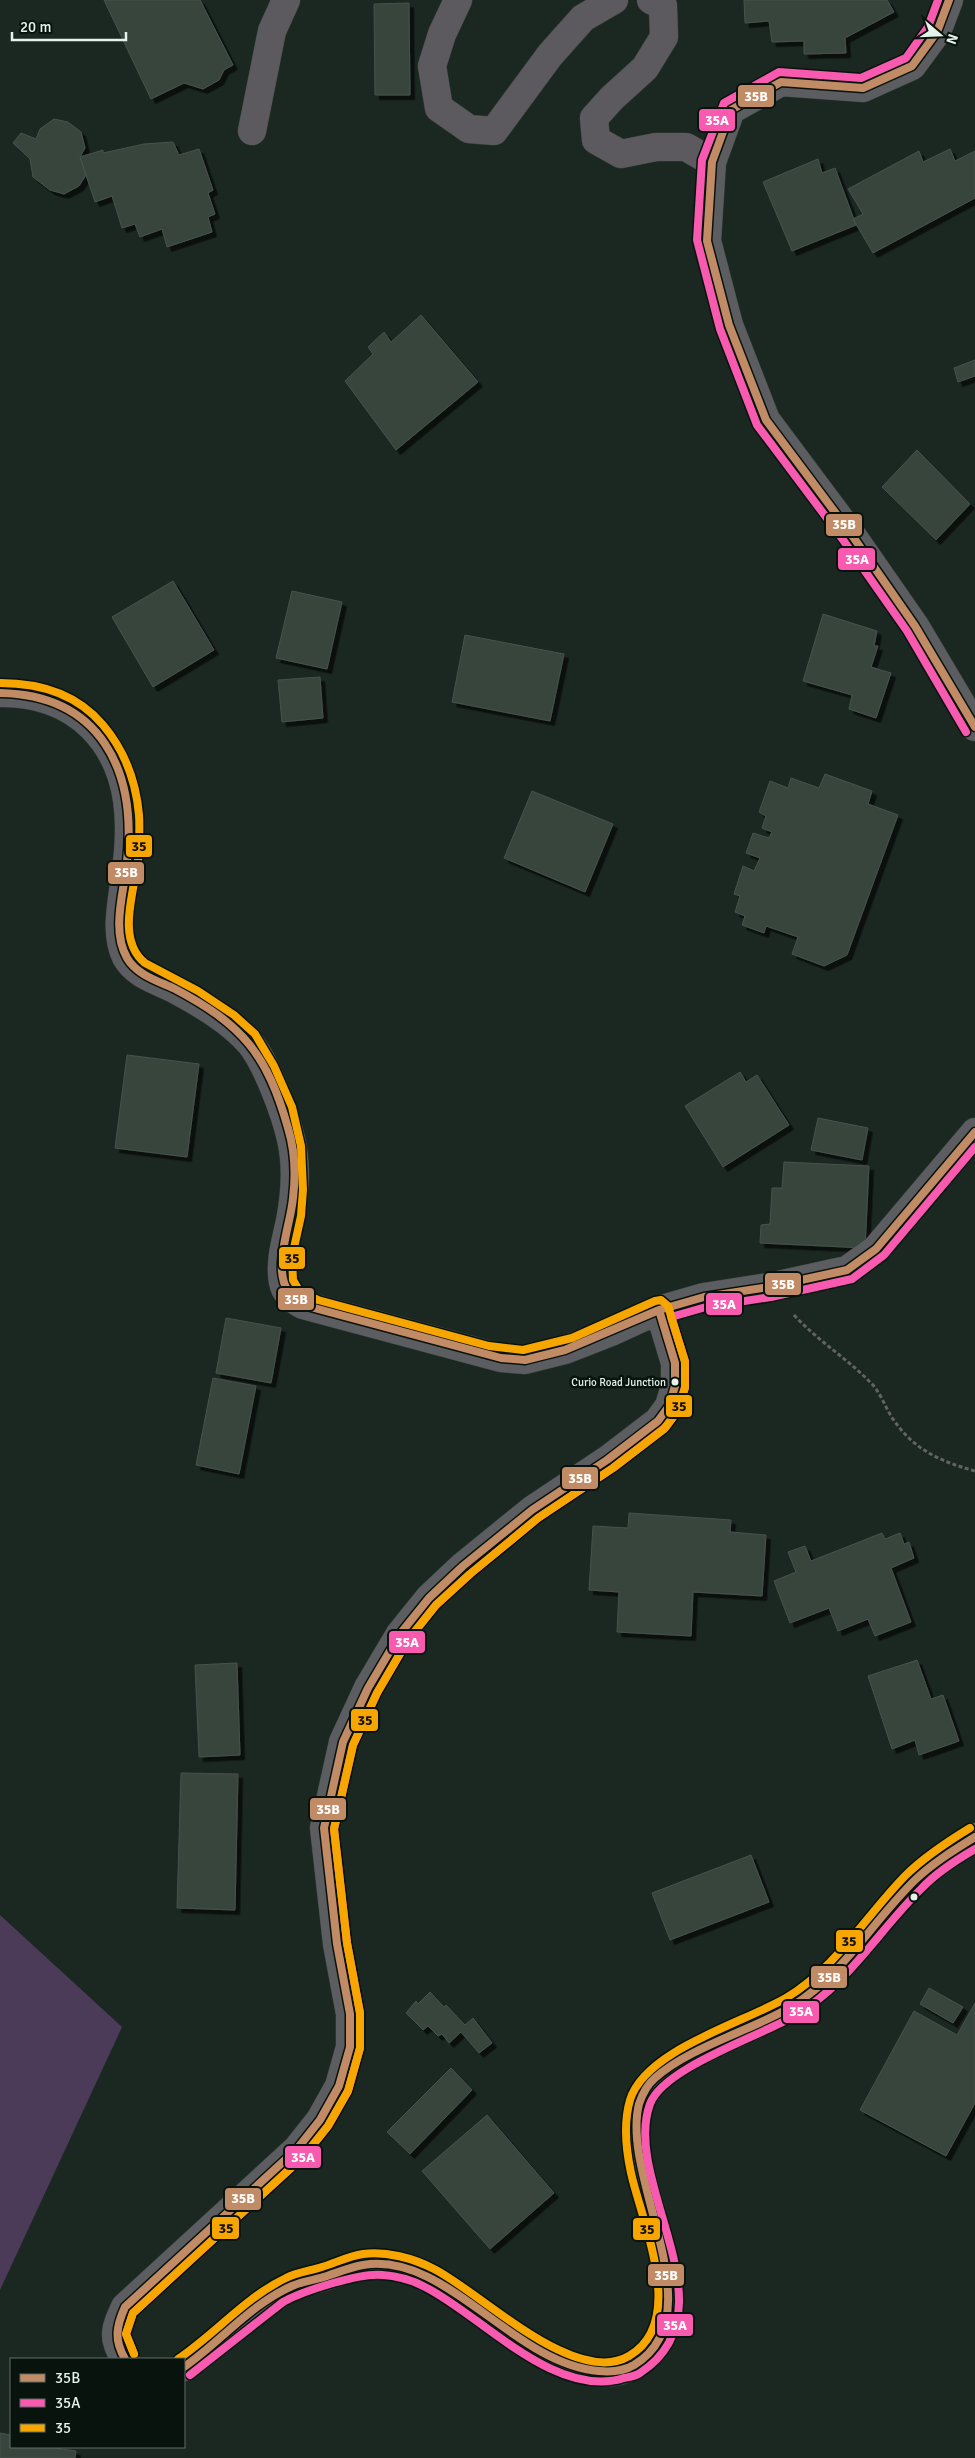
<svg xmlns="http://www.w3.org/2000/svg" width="975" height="2458" font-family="Signika,sans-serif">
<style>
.green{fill:#4c3b58}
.building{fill:#39443e;stroke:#47524d;filter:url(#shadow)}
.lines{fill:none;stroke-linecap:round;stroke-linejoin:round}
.minor-casing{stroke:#38433d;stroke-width:29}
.secondary-casing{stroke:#38433d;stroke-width:29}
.path{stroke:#626365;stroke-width:3;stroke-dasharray:4 2.5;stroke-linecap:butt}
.minor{stroke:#5c5a5f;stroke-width:28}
.secondary{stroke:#5c5d61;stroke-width:28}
.bus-1-casing{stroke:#09130e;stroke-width:11}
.bus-2-casing{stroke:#09130e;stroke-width:11}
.bus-3-casing{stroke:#09130e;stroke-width:11}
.bus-1{stroke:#c18c65;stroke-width:8}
.bus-2{stroke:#f75aaf;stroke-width:8}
.bus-3{stroke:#f7a600;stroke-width:8}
.bus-dot{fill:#e5f3eb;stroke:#09130e;stroke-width:2}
.labels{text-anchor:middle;stroke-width:5;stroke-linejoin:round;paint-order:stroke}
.bus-label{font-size:11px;fill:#e5f3eb;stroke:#09130e;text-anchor:end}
.line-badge{stroke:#09130e;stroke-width:2}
.badge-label{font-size:14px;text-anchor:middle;font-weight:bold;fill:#fff}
.pale-badge-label{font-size:14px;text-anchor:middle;font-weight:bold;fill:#111}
</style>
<defs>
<filter id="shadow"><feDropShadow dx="4.5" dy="4.5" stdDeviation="0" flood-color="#0009"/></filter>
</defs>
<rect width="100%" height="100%" fill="#1b2721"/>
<path class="green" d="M0 1915 122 2027 0 2290Z"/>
<path class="building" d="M104 0H200L233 65 224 70 219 80 203 89 184 83 151 99Z
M744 0H887L894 12 845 38 846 53 804 54V41L772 42 769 21 745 23Z
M409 3 410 95H375L374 4Z
M54 119 68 122 81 132 85 148 80 157 86 175 79 186 64 194 50 190 33 177 30 159 13 143 21 133 36 139 40 129Z
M173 142 179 155 199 149 213 190 208 193 215 214 208 217 212 232 167 247 162 229 140 237 135 224 122 228 112 196 95 202 80 157 103 150V153L144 144Z
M950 149 955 161 975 151V198L873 253 853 219 863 214 848 189 919 151 923 162Z
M818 159 822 173 835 168 856 225 792 251 763 182Z
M421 315 478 382 396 450 345 381 373 354 368 347 384 332 391 342Z
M975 360V376L958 382 954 368Z
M917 450 970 504 936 540 882 487Z
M173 581 214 650 153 687 112 617Z
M292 591 342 602 327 669 276 658Z
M823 614 877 631 874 646H878L871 667 891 673 876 718 849 709 852 695 803 681Z
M465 635 564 654 550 721 452 702Z
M320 677 323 718 282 722 278 680Z
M825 774 872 791 868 804 898 815 847 955 824 966 792 954 798 937 766 926 764 933 742 925 745 916 735 912 740 896 734 894 743 866 754 871 760 858 746 853 753 833 769 838 772 832 762 828 766 816 759 812 770 781 788 788 791 778 819 788Z
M532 791 613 824 585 892 504 858Z
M127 1055 199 1064 187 1157 115 1148Z
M740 1072 746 1082 757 1075 789 1125 723 1167 685 1106Z
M818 1118 868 1128 862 1160 811 1150Z
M784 1162 869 1166 865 1248 760 1243 761 1225 770 1224 772 1188H782Z
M226 1318 281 1328 271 1383 216 1373Z
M213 1378 256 1386 239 1474 196 1465Z
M629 1513 731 1520 730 1532 766 1535 762 1596 693 1592 691 1636 617 1632 619 1592 589 1590 593 1526 628 1528Z
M882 1533 885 1539 900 1533 904 1544 909 1542 914 1558 891 1568 911 1622 875 1636 868 1619 838 1631 829 1608 790 1623 774 1581 796 1572 788 1552 805 1546 811 1561Z
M917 1660 931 1699 943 1695 959 1741 919 1755 915 1740 892 1749 868 1676Z
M237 1663 240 1755 199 1757 195 1665Z
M181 1773 238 1774 235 1910 177 1908Z
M751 1855 769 1902 670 1940 652 1893Z
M929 1988 963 2007 953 2023 920 2004Z
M430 1992 444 2007 446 2005 465 2025 473 2018 492 2043 479 2053 461 2032 449 2043 442 2034 438 2036 428 2026 423 2030 406 2013 416 2001 418 2004Z
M975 2003V2103L946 2156 860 2110 914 2011 957 2035Z
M451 2068 472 2090 410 2154 387 2132Z
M487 2115 554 2193 490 2249 422 2171Z
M0 2433 11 2435V2447H48L76 2451 75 2458H0Z"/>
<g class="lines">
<defs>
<path id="minor" d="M458 0 442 34 432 66 439 108 469 129 494 131 550 55 583 18 614 0
M651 0 663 6 664 37 645 68 612 98 594 118 596 140 621 154 656 147H686L712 162
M252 131 272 31 286 0"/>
<path id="secondary" d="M949 0 937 32 912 66 863 88 781 82 731 110 712 162 707 241 729 325 766 420 849 531 915 626 975 727
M0 693C34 692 68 703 92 727 134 769 133 829 124 884 121 907 115 935 126 957 136 975 157 980 174 989 200 1003 230 1020 250 1043 267 1064 285 1113 291 1139 297 1165 295 1195 290 1221 286 1240 279 1262 283 1282 285 1293 293 1300 303 1305L501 1358 525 1360 565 1350 611 1332 659 1310 704 1297 769 1287 847 1270 876 1249 975 1132
M125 2359C111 2337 115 2329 125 2307L297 2149 320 2120 339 2086 350 2047V2014L337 1944 324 1828 343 1742 368 1688 400 1634 429 1598 463 1566 532 1510 607 1460 658 1421 669 1406 675 1386V1363L659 1310
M184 2367C221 2344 253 2304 292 2286 305 2281 320 2279 333 2274 344 2271 357 2264 369 2264 388 2263 417 2270 434 2280 482 2309 576 2399 634 2365 722 2313 614 2177 639 2105 641 2098 646 2088 650 2083 654 2077 663 2072 670 2068 712 2040 764 2026 806 1997 850 1966 877 1918 915 1880 932 1864 955 1849 975 1837"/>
</defs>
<use href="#minor" class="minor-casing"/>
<use href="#secondary" class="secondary-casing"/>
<path class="path" d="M794 1315C817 1340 845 1357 869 1381 879 1390 884 1404 891 1416 912 1449 939 1461 975 1471"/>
<use href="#minor" class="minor"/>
<use href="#secondary" class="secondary"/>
<defs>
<path id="bus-1" d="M949 0 937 32 912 66 863 88 781 82 731 110 712 162 707 241 729 325 766 420 849 531 915 626 975 727
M0 693C101 695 137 771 127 862 124 892 111 930 127 958 137 975 158 981 175 989 243 1025 267 1054 288 1128 295 1151 296 1174 293 1198 290 1232 264 1284 303 1305L501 1358 525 1360 565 1350 659 1310 704 1297 769 1287 847 1270 876 1249 975 1132
M125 2359C114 2340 116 2327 125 2307L297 2149 320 2120 339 2086 350 2047V2014L337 1944 324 1828 343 1742 368 1688 400 1634 429 1598 463 1566 532 1510 607 1460 658 1421 669 1406 675 1386V1363L659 1310
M184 2367C220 2342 251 2304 292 2286 303 2281 316 2280 327 2276 339 2272 351 2267 363 2265 446 2251 513 2364 599 2371 610 2372 624 2371 634 2365 717 2315 620 2179 639 2104 642 2095 648 2084 655 2078 690 2047 750 2031 791 2007 843 1975 872 1922 915 1880 933 1863 954 1850 975 1837"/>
<path id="bus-2" d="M938 0 928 27 906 58 861 78 779 72 724 103 702 160 697 240 720 329 757 425 841 537 907 631 966 732
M134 2354 126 2334 133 2313 304 2156 328 2126 348 2091 360 2048V2013L347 1943 334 1829 353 1745 377 1693 408 1640 436 1605 470 1574 538 1518 613 1468 666 1427 678 1410 685 1387V1361L671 1317 706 1307 771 1297 852 1279 884 1255 975 1147
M190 2375 283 2302C303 2291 361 2272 383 2275 397 2276 412 2280 425 2287 481 2315 555 2400 624 2378 629 2377 636 2376 640 2373 736 2310 621 2183 650 2104 663 2068 760 2036 794 2016 848 1985 878 1931 922 1888 937 1872 956 1860 975 1849"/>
<path id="bus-3" d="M0 683C39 683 77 694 103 725 125 751 136 781 139 815 140 830 139 846 138 861 134 892 116 940 145 963L198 991 234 1015 255 1034 274 1066 292 1107 301 1146 303 1190 301 1216 292 1257 293 1280 300 1292 318 1300 489 1346 523 1350 572 1338 655 1301 661 1300 668 1306 685 1362V1388L677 1412 664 1429 613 1468 538 1518 470 1574 436 1605 408 1640 377 1693 353 1745 334 1829 347 1943 360 2013V2048L348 2091 328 2126 304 2156 133 2313 126 2334 134 2354
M178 2359C215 2334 246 2297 286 2278 297 2272 310 2271 322 2267 335 2263 349 2256 363 2254 386 2251 413 2258 434 2269 480 2292 575 2388 629 2356 688 2322 642 2223 631 2173 626 2150 623 2124 630 2100 645 2050 743 2023 786 1998 836 1968 865 1917 905 1876 924 1857 947 1842 970 1828"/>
</defs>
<use href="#bus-1" class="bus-1-casing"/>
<use href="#bus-2" class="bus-2-casing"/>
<use href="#bus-3" class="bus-3-casing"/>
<use href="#bus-1" class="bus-1"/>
<use href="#bus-2" class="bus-2"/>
<use href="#bus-3" class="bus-3"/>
</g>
<g class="bus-dot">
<circle cx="675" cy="1382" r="4.5"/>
<circle cx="914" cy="1897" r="4.5"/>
</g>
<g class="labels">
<g class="bus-label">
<text x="666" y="1386">Curio Road Junction</text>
</g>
</g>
<g class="line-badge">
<rect x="737" y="84" width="38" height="24" rx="5" fill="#c18c65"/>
<rect x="698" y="108" width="38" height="24" rx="5" fill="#f75aaf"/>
<rect x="825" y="513" width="38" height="24" rx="5" fill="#c18c65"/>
<rect x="837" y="547" width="39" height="24" rx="5" fill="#f75aaf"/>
<rect x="125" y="834" width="28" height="24" rx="5" fill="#f7a600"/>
<rect x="107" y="861" width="38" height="24" rx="5" fill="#c18c65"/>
<rect x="278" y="1246" width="28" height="24" rx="5" fill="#f7a600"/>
<rect x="764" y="1272" width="38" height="24" rx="5" fill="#c18c65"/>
<rect x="277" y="1287" width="38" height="24" rx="5" fill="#c18c65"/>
<rect x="705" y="1292" width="38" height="24" rx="5" fill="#f75aaf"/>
<rect x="665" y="1394" width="28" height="24" rx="5" fill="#f7a600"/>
<rect x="561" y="1466" width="38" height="24" rx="5" fill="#c18c65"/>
<rect x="388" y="1630" width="38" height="24" rx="5" fill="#f75aaf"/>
<rect x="350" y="1708" width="29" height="24" rx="5" fill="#f7a600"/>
<rect x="309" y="1797" width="38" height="24" rx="5" fill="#c18c65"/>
<rect x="835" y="1929" width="29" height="24" rx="5" fill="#f7a600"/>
<rect x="810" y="1965" width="38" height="24" rx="5" fill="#c18c65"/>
<rect x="782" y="2000" width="38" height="24" rx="5" fill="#f75aaf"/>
<rect x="284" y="2145" width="38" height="24" rx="5" fill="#f75aaf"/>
<rect x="224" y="2187" width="38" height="24" rx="5" fill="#c18c65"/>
<rect x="211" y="2216" width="29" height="24" rx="5" fill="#f7a600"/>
<rect x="632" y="2217" width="29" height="24" rx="5" fill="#f7a600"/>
<rect x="647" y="2263" width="38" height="24" rx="5" fill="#c18c65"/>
<rect x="656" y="2313" width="38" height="24" rx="5" fill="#f75aaf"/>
</g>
<g class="badge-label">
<text x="756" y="101">35B</text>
<text x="717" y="125">35A</text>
<text x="844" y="529">35B</text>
<text x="857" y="564">35A</text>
<text x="126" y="877">35B</text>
<text x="783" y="1289">35B</text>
<text x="296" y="1304">35B</text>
<text x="724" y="1309">35A</text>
<text x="580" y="1483">35B</text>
<text x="407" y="1647">35A</text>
<text x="328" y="1814">35B</text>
<text x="829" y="1982">35B</text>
<text x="801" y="2016">35A</text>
<text x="303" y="2162">35A</text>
<text x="243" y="2203">35B</text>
<text x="666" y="2280">35B</text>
<text x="675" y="2330">35A</text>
</g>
<g class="pale-badge-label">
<text x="139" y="851">35</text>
<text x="292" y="1263">35</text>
<text x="679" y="1411">35</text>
<text x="365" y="1725">35</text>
<text x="849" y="1946">35</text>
<text x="226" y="2233">35</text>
<text x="647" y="2234">35</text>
</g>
<rect x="10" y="2358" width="175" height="90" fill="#09130e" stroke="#616d66"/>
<rect x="20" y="2374" width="25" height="8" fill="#c18c65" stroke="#616d66"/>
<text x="55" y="2383" font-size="15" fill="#e5f3eb">35B</text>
<rect x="20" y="2399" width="25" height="8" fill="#f75aaf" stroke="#616d66"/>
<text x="55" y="2408" font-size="15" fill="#e5f3eb">35A</text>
<rect x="20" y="2424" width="25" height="8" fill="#f7a600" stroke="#616d66"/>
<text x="55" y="2433" font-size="15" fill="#e5f3eb">35</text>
<g transform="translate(940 35) rotate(109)" stroke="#09130e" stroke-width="4" paint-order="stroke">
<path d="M0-4L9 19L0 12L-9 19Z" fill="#e5f3eb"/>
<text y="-8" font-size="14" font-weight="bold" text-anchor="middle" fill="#e5f3eb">N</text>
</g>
<path d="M12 32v8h114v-8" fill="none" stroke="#e5f3eb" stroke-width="2.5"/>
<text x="20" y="32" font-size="15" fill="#e5f3eb" stroke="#09130e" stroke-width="4" paint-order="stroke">20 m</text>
</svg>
